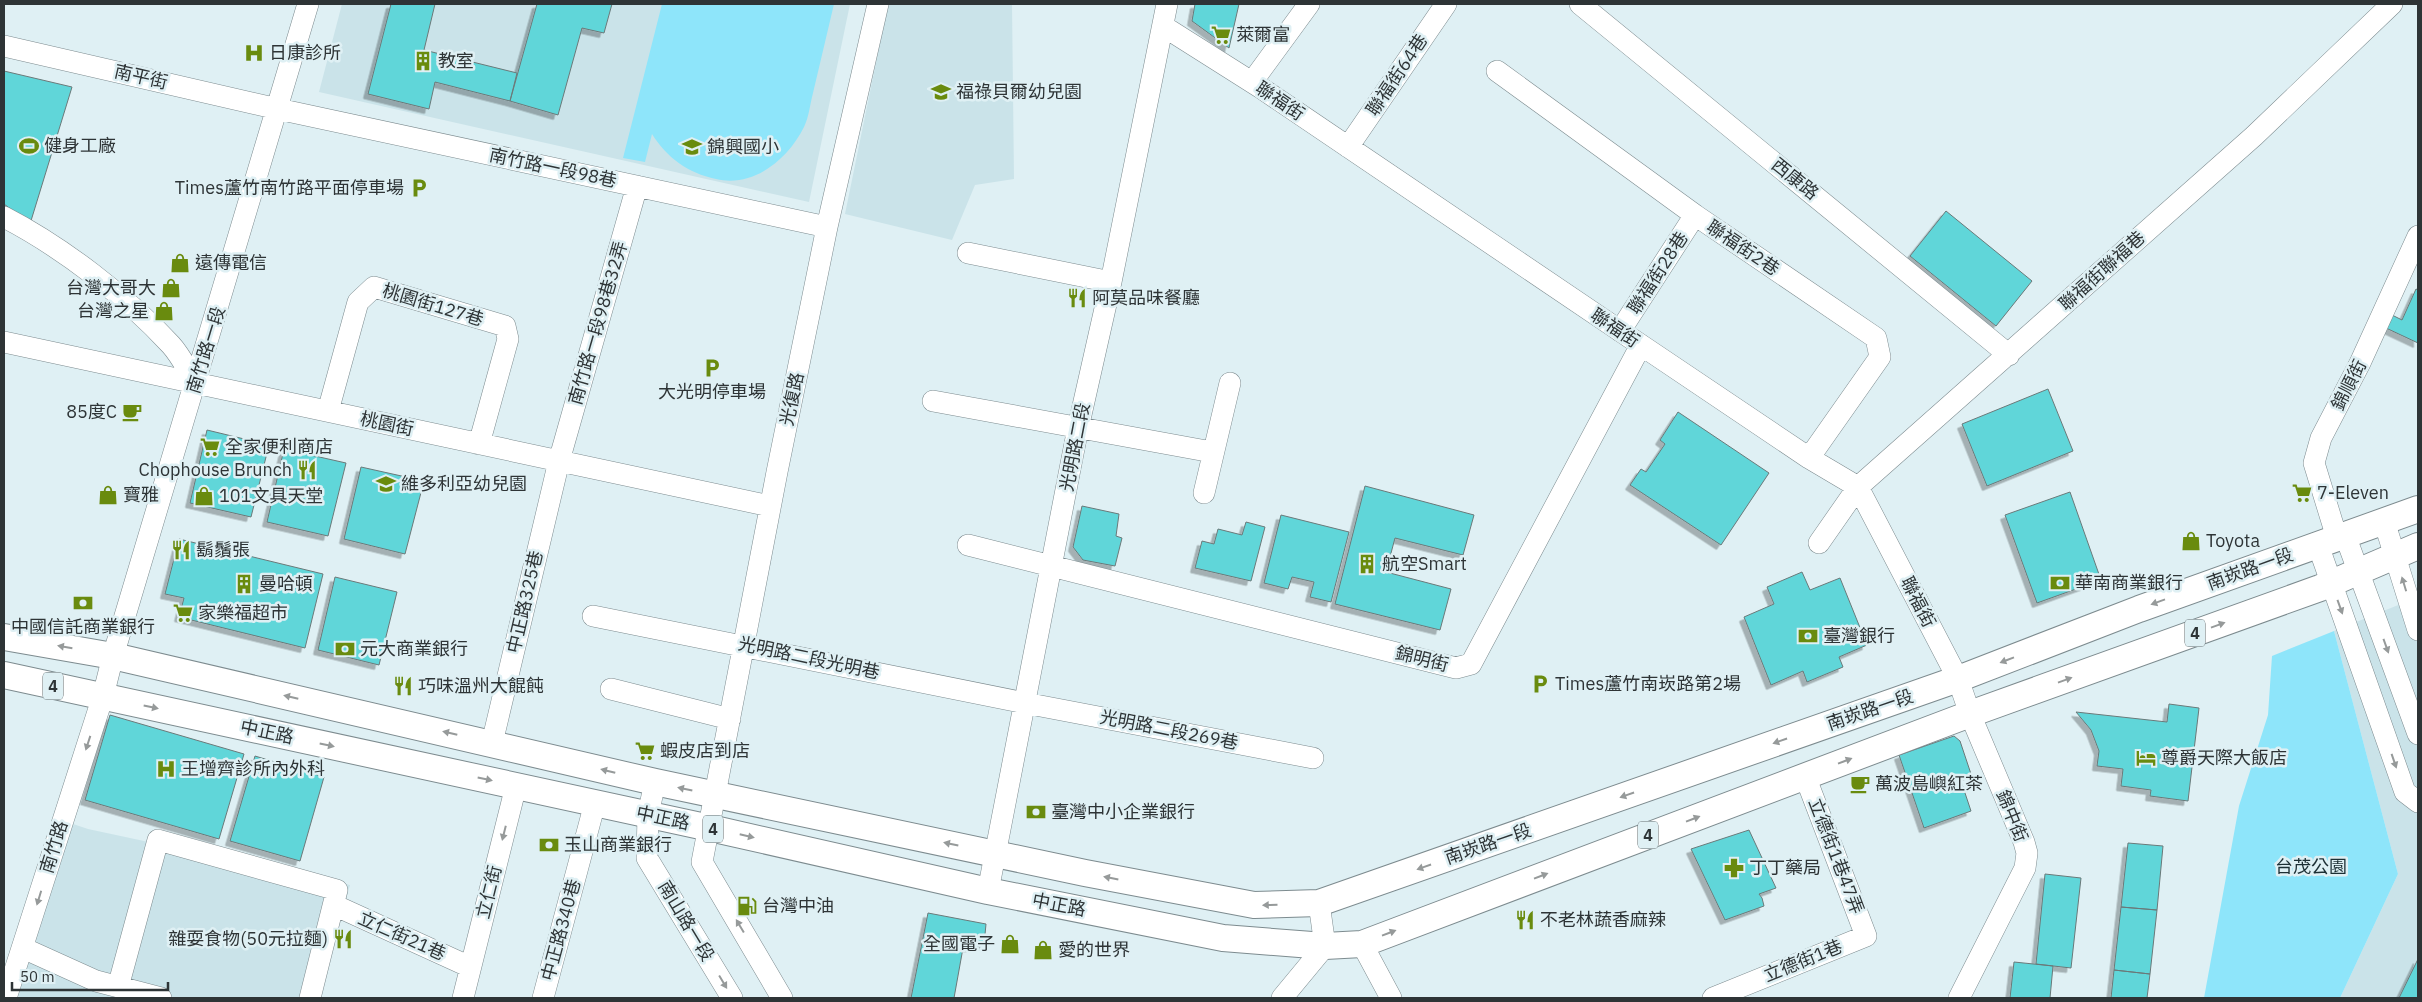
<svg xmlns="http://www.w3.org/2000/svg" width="2422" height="1002" font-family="'IBM Plex Sans','Noto Sans TC',sans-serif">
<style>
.built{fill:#cae3e9}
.green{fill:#8ee5fa}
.building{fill:#61d6d9;stroke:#6a7979;filter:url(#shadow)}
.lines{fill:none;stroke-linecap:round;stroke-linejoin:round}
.minor-casing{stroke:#7d8b8f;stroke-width:22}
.major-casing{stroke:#7d8b8f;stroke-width:28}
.minor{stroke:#fff;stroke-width:21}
.major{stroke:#fff;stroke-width:26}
.oneway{fill:#969a9a}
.labels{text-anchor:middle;stroke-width:5;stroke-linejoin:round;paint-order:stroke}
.shield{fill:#dff0f4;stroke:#636c6f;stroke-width:1}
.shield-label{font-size:16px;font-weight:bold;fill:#2e3436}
.poi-label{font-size:18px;fill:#2e3436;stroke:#dff0f4;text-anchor:start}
.street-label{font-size:18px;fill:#2e3436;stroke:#dff0f4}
.park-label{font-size:18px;fill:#1c2f34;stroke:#dff0f4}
</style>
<defs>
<filter id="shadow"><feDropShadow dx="-4.5" dy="4.5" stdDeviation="0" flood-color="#0004"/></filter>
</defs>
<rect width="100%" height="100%" fill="#dff0f4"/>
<path class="built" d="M342 4H850L809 202 319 92Z
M888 4H1012L1014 179 975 185 952 240 845 214Z
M2418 597V998H2340L2398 874 2334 631Z
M67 822 88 829 350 885 320 998H7Z"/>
<path class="green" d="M662 4H834C827 34 820 63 813 93 810 104 809 117 804 127 788 159 754 188 716 179 688 173 667 158 652 134L645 162 623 158Z
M2334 631 2398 874 2340 998H2204L2239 806 2268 715 2272 656Z"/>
<path class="building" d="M391 4H435L424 50 517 73 510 101 435 82 429 109 368 94Z
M537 4H612L604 33 582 28 558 115 510 101Z
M1195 4H1239L1229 48 1192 21Z
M4 71 72 87 30 224 4 204Z
M1946 211 2032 281 1996 326 1910 256Z
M2416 289 2418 290V343L2386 328 2392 315 2402 320Z
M2048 389 2073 451 1987 486 1962 424Z
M1678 412 1769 473 1721 545 1630 485 1641 469 1646 472 1665 444 1660 440Z
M207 430 269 445 251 517 190 503Z
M284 449 346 463 328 536 267 522Z
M361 467 424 481 405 554 344 539Z
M1365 486 1474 515 1463 555 1395 538 1386 572 1451 589 1440 630 1335 604Z
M2070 492 2101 580 2037 603 2005 515Z
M1082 506 1119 514 1116 536 1122 538 1115 566 1083 560 1073 547Z
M1281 515 1349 532 1331 602 1310 597 1314 582 1292 577 1288 589 1264 583Z
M1246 522 1265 527 1251 581 1195 568 1202 541 1214 544 1218 529 1242 535Z
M179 539 323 574 305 648 179 617 184 598 165 594Z
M1802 572 1810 590 1840 578 1867 645 1839 657 1843 667 1807 682 1803 671 1771 685 1744 617 1774 604 1767 587Z
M335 577 397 592 379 665 318 650Z
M2169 704 2199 708 2188 801 2150 796 2151 790 2121 786 2123 769 2097 766 2099 751 2091 730 2076 712 2167 722Z
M110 715 244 754 219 839 85 800Z
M1954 736 1960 741 1971 774 1960 778 1971 811 1924 828 1899 755Z
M255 756 324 777 300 861 230 841Z
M1749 830 1776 888 1759 894 1762 898 1764 906 1725 920 1691 849Z
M2128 843 2163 846 2157 910 2121 907Z
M2045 874 2081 878 2071 968 2036 964Z
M2121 907 2157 910 2150 974 2114 970Z
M928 913 986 924 984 945 963 948 954 998H911Z
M2418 959V998H2399Z
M2014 962 2053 966 2050 998H2010Z
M2114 970 2150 974 2147 998H2111Z"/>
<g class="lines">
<defs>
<path id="minor" d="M1580 4 2009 355
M1163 26 1261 88 1641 345 1809 458 1858 487 1958 679 1970 714 2024 842 2027 853 2025 868 1959 998
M4 46 278 109 827 227
M1497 71 1695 215 1876 338 1880 357 1809 458
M1252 82 1309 4
M1348 147 1446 4
M4 217C62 247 126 296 171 345 181 356 188 371 196 383
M968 253 1111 282
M1620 331 1695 215
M4 342 770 506
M933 401 1212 452
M328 411 358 302 374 287 505 326 508 339 479 444
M1204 493 1230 383
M2384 521 2418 630
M2345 535 2418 734
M2337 538 2314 463 2321 438 2360 363 2418 236
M1819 543 1858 487 2254 136 2392 4
M968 545 1456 668 1471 664 1641 345
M2318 545 2405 792 2418 802
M593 616 1025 703 1313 758
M611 689 730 719
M492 743 559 461 637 186
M655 782 648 815 647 858 732 998
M988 891 1078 428 1111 282 1167 4
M334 905 470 967
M1362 944 1391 998
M23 948 96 981 161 998
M118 987 158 840 337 890 310 998
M6 998 103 696 113 656 308 4
M463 998 516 786
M543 998 595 803
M782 998 702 862 777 472 827 227 878 4
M1282 998 1325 946 1319 903
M1713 998 1866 936 1805 776"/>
<path id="major" d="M4 637 113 656 655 782 1085 873 1254 905 1319 903 1958 679 2139 609 2418 509
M4 675 710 828 988 891 1223 938 1325 946 1362 944 1970 714 2320 588 2418 546"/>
</defs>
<use href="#minor" class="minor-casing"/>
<use href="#major" class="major-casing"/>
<use href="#minor" class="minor"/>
<use href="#major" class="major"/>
</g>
<defs><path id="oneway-solid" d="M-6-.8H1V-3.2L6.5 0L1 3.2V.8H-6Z" transform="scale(1.25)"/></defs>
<g class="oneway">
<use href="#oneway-solid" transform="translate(2404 584) rotate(-107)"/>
<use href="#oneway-solid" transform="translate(2158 602) rotate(160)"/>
<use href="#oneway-solid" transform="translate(2340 607) rotate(70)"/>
<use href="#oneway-solid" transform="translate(2218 625) rotate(-20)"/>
<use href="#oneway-solid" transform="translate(2386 646) rotate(70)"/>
<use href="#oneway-solid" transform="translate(65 647) rotate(-170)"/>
<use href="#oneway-solid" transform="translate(2007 660) rotate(159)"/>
<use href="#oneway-solid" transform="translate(2065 680) rotate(-20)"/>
<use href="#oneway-solid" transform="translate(291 697) rotate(-167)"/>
<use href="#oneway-solid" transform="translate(151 707) rotate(12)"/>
<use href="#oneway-solid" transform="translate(450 733) rotate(-167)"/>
<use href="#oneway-solid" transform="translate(1780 741) rotate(161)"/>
<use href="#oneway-solid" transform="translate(88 743) rotate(108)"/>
<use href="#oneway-solid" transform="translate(327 745) rotate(12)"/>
<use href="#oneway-solid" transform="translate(1845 761) rotate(-21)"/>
<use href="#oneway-solid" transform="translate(2394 761) rotate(71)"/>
<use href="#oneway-solid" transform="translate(608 771) rotate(-166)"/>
<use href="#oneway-solid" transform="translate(485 779) rotate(12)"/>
<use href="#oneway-solid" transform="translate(685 789) rotate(-168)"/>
<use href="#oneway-solid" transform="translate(1627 795) rotate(161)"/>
<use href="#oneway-solid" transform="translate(1693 819) rotate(-21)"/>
<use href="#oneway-solid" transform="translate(504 833) rotate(104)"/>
<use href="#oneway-solid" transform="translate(747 836) rotate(13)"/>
<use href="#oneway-solid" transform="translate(951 844) rotate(-168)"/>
<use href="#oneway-solid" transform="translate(1424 867) rotate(161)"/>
<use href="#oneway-solid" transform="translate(1541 876) rotate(-21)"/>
<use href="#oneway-solid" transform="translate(1111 878) rotate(-169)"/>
<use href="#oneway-solid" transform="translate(39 898) rotate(107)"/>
<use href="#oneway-solid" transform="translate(1270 905) rotate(178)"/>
<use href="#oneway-solid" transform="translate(740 926) rotate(-121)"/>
<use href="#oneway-solid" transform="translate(1389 933) rotate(-21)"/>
<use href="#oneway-solid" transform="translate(723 982) rotate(59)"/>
</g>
<defs>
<symbol id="supermarket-bare" viewBox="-9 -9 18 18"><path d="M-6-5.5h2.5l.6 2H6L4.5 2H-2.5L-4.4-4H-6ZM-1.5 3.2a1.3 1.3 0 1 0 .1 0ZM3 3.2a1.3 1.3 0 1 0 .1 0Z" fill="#698b0e" stroke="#dff0f4" stroke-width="2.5" paint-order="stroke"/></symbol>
<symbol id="hospital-bare" viewBox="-9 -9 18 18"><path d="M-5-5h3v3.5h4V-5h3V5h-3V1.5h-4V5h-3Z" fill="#698b0e" stroke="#dff0f4" stroke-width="2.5" paint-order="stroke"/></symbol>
<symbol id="building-bare" viewBox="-9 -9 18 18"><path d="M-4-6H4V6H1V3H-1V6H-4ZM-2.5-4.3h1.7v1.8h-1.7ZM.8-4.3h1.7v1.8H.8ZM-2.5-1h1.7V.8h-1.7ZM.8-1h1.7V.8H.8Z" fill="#698b0e" stroke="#dff0f4" stroke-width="2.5" paint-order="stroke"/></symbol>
<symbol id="school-bare" viewBox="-9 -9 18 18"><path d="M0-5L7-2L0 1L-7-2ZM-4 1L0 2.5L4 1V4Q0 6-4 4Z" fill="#698b0e" stroke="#dff0f4" stroke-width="2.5" paint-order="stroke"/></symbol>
<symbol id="stadium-bare" viewBox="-9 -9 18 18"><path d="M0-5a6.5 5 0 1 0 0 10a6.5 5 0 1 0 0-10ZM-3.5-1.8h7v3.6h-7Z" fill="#698b0e" stroke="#dff0f4" stroke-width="2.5" paint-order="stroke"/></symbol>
<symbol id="parking-bare" viewBox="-9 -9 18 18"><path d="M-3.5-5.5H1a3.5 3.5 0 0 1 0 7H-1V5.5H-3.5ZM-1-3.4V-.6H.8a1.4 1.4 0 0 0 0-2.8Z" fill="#698b0e" stroke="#dff0f4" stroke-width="2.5" paint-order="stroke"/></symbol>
<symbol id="shop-bare" viewBox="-9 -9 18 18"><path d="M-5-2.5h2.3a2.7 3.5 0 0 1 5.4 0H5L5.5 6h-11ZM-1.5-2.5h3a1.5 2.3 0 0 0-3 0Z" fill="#698b0e" stroke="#dff0f4" stroke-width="2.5" paint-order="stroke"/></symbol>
<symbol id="restaurant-bare" viewBox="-9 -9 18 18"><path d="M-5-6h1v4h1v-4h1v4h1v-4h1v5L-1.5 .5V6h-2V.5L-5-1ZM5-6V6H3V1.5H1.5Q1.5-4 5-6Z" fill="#698b0e" stroke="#dff0f4" stroke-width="2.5" paint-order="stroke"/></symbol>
<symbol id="cafe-bare" viewBox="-9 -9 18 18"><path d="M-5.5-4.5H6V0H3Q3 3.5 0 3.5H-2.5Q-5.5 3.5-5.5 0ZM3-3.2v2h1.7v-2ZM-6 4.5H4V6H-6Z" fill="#698b0e" stroke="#dff0f4" stroke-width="2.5" paint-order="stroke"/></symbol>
<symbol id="bank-bare" viewBox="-9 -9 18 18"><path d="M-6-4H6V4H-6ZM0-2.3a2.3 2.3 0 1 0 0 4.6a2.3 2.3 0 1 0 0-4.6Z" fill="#698b0e" stroke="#dff0f4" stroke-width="2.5" paint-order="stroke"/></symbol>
<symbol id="hotel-bare" viewBox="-9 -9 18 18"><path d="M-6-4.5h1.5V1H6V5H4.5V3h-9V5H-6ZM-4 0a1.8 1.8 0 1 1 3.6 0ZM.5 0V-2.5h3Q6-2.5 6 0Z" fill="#698b0e" stroke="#dff0f4" stroke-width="2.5" paint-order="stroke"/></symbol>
<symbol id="pharmacy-bare" viewBox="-9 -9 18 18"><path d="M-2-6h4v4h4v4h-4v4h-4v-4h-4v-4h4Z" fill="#698b0e" stroke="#dff0f4" stroke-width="2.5" paint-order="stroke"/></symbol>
<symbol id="fuel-bare" viewBox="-9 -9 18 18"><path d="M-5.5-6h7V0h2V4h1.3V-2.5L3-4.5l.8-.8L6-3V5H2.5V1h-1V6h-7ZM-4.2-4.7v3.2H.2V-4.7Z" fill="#698b0e" stroke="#dff0f4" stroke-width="2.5" paint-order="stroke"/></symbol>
</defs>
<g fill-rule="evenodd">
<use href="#supermarket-bare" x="1207" y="21" width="28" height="28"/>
<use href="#hospital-bare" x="240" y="39" width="28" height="28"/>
<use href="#building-bare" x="409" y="47" width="28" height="28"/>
<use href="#school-bare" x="927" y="78" width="28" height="28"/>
<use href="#stadium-bare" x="15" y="132" width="28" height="28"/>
<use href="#school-bare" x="678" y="133" width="28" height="28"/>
<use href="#parking-bare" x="405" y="174" width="28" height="28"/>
<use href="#shop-bare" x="166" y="249" width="28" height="28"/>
<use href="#shop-bare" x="157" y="274" width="28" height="28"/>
<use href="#restaurant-bare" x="1063" y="284" width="28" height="28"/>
<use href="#shop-bare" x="150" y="297" width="28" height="28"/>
<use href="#parking-bare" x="698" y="354" width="28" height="28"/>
<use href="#cafe-bare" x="118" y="398" width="28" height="28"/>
<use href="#supermarket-bare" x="196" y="433" width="28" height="28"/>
<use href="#restaurant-bare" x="293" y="456" width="28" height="28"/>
<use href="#school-bare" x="372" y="470" width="28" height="28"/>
<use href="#supermarket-bare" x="2288" y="479" width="28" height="28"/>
<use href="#shop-bare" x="94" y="481" width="28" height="28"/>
<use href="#shop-bare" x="190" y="482" width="28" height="28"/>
<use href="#shop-bare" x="2177" y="527" width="28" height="28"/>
<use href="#restaurant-bare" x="167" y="536" width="28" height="28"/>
<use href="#building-bare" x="1353" y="550" width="28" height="28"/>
<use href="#bank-bare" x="2046" y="569" width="28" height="28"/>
<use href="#building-bare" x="230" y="570" width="28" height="28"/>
<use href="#bank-bare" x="69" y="589" width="28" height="28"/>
<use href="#supermarket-bare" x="169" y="599" width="28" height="28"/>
<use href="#bank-bare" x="1794" y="622" width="28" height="28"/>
<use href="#bank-bare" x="331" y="635" width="28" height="28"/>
<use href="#parking-bare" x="1526" y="670" width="28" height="28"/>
<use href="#restaurant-bare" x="389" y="672" width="28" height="28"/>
<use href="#supermarket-bare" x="631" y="737" width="28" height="28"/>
<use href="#hotel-bare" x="2132" y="744" width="28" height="28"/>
<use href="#hospital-bare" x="152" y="755" width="28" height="28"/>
<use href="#cafe-bare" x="1846" y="770" width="28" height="28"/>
<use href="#bank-bare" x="1022" y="798" width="28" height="28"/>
<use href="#bank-bare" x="535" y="831" width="28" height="28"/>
<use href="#pharmacy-bare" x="1720" y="854" width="28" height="28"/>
<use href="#fuel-bare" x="733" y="892" width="28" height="28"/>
<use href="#restaurant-bare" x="1511" y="906" width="28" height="28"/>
<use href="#restaurant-bare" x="329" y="925" width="28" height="28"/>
<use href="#shop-bare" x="996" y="930" width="28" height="28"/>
<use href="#shop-bare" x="1029" y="936" width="28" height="28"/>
</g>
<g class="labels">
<g class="shield">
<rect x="2185" y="619.5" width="20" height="27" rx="4"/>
<rect x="43" y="672.5" width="20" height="27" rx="4"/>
<rect x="703" y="815.5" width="20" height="27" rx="4"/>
<rect x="1638" y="821.5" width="20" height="27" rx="4"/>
</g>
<g class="shield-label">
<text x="2195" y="639">4</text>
<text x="53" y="692">4</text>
<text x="713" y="835">4</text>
<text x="1648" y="841">4</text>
</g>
<g class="poi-label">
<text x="1236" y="41">萊爾富</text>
<text x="269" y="59">日康診所</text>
<text x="438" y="67">教室</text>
<text x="956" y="98">福祿貝爾幼兒園</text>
<text x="44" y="152">健身工廠</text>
<text x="707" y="153">錦興國小</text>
<text x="404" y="194" text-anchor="end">Times蘆竹南竹路平面停車場</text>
<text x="195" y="269">遠傳電信</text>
<text x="156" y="294" text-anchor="end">台灣大哥大</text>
<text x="1092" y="304">阿莫品味餐廳</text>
<text x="149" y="317" text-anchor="end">台灣之星</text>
<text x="712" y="398" text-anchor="middle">大光明停車場</text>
<text x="117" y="418" text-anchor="end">85度C</text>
<text x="225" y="453">全家便利商店</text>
<text x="292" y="476" text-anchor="end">Chophouse Brunch</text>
<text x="401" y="490">維多利亞幼兒園</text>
<text x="2317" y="499">7-Eleven</text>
<text x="123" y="501">寶雅</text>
<text x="219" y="502">101文具天堂</text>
<text x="2206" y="547">Toyota</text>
<text x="196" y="556">鬍鬚張</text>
<text x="1382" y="570">航空Smart</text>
<text x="2075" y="589">華南商業銀行</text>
<text x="259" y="590">曼哈頓</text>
<text x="198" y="619">家樂福超市</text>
<text x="83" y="633" text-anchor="middle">中國信託商業銀行</text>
<text x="1823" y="642">臺灣銀行</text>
<text x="360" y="655">元大商業銀行</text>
<text x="1555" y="690">Times蘆竹南崁路第2場</text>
<text x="418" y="692">巧味溫州大餛飩</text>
<text x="660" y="757">蝦皮店到店</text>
<text x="2161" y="764">尊爵天際大飯店</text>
<text x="181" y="775">王增齊診所內外科</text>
<text x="1875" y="790">萬波島嶼紅茶</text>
<text x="1051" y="818">臺灣中小企業銀行</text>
<text x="564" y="851">玉山商業銀行</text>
<text x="1749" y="874">丁丁藥局</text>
<text x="762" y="912">台灣中油</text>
<text x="1540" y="926">不老林蔬香麻辣</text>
<text x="328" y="945" text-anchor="end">雜耍食物(50元拉麵)</text>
<text x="995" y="950" text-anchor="end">全國電子</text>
<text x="1058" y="956">愛的世界</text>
</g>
<g class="street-label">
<text transform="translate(1397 75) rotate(-56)" y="6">聯福街64巷</text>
<text transform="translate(141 77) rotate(13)" y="6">南平街</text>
<text transform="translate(1280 101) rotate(34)" y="6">聯福街</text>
<text transform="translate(553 168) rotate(12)" y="6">南竹路一段98巷</text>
<text transform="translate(1795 179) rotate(39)" y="6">西康路</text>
<text transform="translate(1743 248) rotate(34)" y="6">聯福街2巷</text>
<text transform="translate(2102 271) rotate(-42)" y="6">聯福街聯福巷</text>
<text transform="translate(1658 273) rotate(-57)" y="6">聯福街28巷</text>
<text transform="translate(433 305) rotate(17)" y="6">桃園街127巷</text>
<text transform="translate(598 323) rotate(-74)" y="6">南竹路一段98巷32弄</text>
<text transform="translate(1615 328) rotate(34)" y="6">聯福街</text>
<text transform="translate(206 350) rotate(-73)" y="6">南竹路一段</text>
<text transform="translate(2349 385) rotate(-63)" y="6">錦順街</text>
<text transform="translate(792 399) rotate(-78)" y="6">光復路</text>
<text transform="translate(387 424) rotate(12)" y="6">桃園街</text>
<text transform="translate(1075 447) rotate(-79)" y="6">光明路二段</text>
<text transform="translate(2250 569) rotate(-20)" y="6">南崁路一段</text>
<text transform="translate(525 602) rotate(-77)" y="6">中正路325巷</text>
<text transform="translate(1918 602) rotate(63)" y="6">聯福街</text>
<text transform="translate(809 658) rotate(12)" y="6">光明路二段光明巷</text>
<text transform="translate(1422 659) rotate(14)" y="6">錦明街</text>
<text transform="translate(1870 710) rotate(-19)" y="6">南崁路一段</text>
<text transform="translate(1169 730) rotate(11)" y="6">光明路二段269巷</text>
<text transform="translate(267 732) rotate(12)" y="6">中正路</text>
<text transform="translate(2012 816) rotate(68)" y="6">錦中街</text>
<text transform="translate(663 818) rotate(12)" y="6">中正路</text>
<text transform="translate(1488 844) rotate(-19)" y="6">南崁路一段</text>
<text transform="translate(54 847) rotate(-73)" y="6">南竹路</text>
<text transform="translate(1836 856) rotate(69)" y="6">立德街1巷47弄</text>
<text transform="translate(489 892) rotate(-76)" y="6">立仁街</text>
<text transform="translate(1059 905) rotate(11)" y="6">中正路</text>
<text transform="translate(686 921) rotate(59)" y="6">南山路一段</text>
<text transform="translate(561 930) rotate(-75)" y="6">中正路340巷</text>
<text transform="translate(402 936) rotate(24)" y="6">立仁街21巷</text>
<text transform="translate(1803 961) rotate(-22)" y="6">立德街1巷</text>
</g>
<g class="park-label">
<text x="2311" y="873">台茂公園</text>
</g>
</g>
<rect width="2422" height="1002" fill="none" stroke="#2e3436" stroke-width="10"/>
<path d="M12 982v8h156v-8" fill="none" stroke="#2e3436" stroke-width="2.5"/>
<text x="20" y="982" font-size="15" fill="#2e3436" stroke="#dff0f4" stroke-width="4" paint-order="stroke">50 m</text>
</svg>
